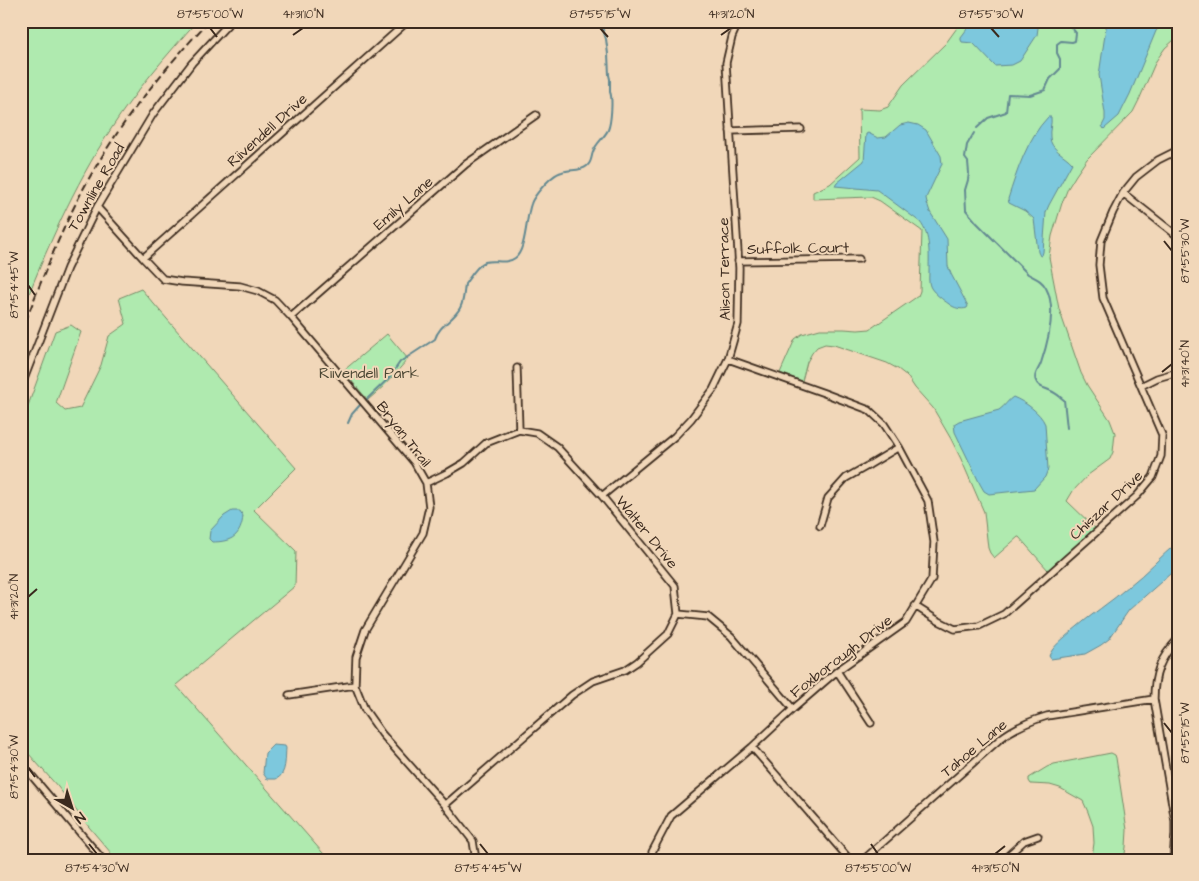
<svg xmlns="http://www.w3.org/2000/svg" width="1199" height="881" font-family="'Architects Daughter',sans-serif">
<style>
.green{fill:#afeaaf;stroke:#758a66}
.water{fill:#7dc8dd;stroke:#638991}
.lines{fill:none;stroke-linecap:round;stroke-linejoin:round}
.stream{stroke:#638991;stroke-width:2}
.minor-casing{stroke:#3b2a1e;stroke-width:9}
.minor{stroke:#f1d7b9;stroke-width:5.5}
.rail{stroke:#3b2a1e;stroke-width:2;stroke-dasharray:8 4;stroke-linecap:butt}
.ticks{fill:none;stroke:#3b2a1e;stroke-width:2}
.labels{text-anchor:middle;stroke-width:4;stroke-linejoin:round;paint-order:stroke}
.street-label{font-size:15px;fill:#3b2a1e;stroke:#f1d7b9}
.park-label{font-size:15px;fill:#4c4734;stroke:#f1d7b9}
.neatline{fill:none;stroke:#3b2a1e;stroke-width:2}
.ticks-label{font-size:12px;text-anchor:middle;fill:#3b2a1e}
</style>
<rect width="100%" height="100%" fill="#f1d7b9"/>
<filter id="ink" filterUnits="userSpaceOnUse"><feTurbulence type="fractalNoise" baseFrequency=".02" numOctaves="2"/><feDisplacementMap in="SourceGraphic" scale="10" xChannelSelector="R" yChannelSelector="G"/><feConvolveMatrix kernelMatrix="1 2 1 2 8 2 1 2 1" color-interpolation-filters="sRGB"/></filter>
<g filter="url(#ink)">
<path class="green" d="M21 21H197C167 55 136 90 111 129 73 187 46 250 21 314Z
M962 21H1178V39L1174 40 1165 48 1156 61 1139 100 1133 112 1087 159 1076 175 1068 188 1062 203 1052 236 1049 257 1059 309 1081 373 1087 385 1110 420 1115 433 1113 452 1110 459 1088 475 1073 491 1067 501 1095 528 1048 570 1019 537H1018L994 558 990 553 988 548 984 512 961 459 951 439 933 408 915 388 907 376 898 369 887 363 834 345 825 344 817 347 812 353 807 362 802 381 780 373 795 339 802 334 820 329H844L858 330 870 329 918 296 920 291 922 231 880 201 871 197 813 199V192L830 184 860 157 859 109 880 110 888 107 903 85 946 43Z
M141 289 296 468 254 510 296 551 295 586 176 685 329 860H117L89 827 58 787 21 745V425L55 331 71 325 81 332 56 403 65 411 80 408 101 365 109 336 126 324 119 298Z
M387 334 408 359 385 385 368 400 343 371Z
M1111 753 1115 755 1116 758 1127 830 1126 847 1124 860H1090L1093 850 1094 843 1093 826 1088 812 1083 801 1060 788 1050 785 1031 784 1029 781V778L1047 767 1054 764Z"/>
<path class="water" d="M973 21H1039L1037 35 1020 61 1012 65 995 66 973 43 962 42 961 40V37Z
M1107 21H1162L1161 25 1156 31 1130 94 1119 116 1104 129 1102 126 1105 120V113L1099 75Z
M1048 117H1051C1052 124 1049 130 1050 137 1050 150 1066 155 1072 163L1049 205 1046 212 1045 226 1043 252 1042 255 1040 256 1038 252 1034 219 1025 211 1009 203 1008 199C1017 171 1027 139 1048 117Z
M909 123 918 125 926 130 941 156 942 164 926 198 927 203 930 212 947 239 948 266 951 274 968 306 967 308C961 310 954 308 949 304 943 300 934 293 931 288 928 283 929 277 929 272 929 255 931 236 920 222L877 190 835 186 837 183 864 161 866 134 868 133 878 138 886 137 900 125Z
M1013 397C1025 402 1040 412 1045 424L1048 469 1045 477 1034 489 989 494 984 491 980 484 955 432 954 424 959 421 999 410C1005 406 1008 400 1013 397Z
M232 511H240L243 516C241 536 232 542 212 542L209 539 210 531 224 516Z
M1178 542V567L1129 610 1109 639 1101 645 1085 654 1051 659 1049 656C1053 646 1063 639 1072 631 1090 615 1111 602 1129 586 1146 573 1161 556 1178 542Z
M273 745 285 746 286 748C285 757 287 775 276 779 273 779 270 779 267 779L263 773 265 753Z"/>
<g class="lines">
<path class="stream" d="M977 128 988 118 1006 112 1008 94 1030 95 1045 90 1050 79 1060 69V59L1057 53V44L1061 41 1072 42 1075 41 1076 33 1066 21
M974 133 967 145 965 158 968 162 969 173 968 180 965 190 966 210 977 223 1028 274C1035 278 1042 280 1046 288 1057 308 1048 342 1041 363 1039 369 1033 375 1036 381 1038 388 1046 388 1051 391 1056 393 1060 397 1064 400L1067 428
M367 399 389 378 400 362 435 339C439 325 454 320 460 308 464 301 464 291 465 284 470 277 477 265 485 262 495 259 506 265 515 258 526 251 526 217 531 204 532 200 536 195 539 191 544 185 553 174 562 172 570 169 580 172 587 166 592 162 591 157 593 152 596 143 604 138 608 130 611 123 613 99 610 92V79L609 75 608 54 606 39 600 21
M348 423 352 414 360 405"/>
<defs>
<path id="minor" d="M730 131 801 129
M1123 193 1175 234
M97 207 143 258 163 279 182 282 240 286 258 291 275 300 291 317 414 462 426 483 429 507 423 533 365 630 356 657 355 685 365 710 382 734 445 805 473 841 476 860
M143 258 408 21
M738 261 859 259
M291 317 466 164 536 115
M517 368 519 430
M1141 386 1157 378 1178 372
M21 387 67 268 97 207 153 114 192 63 231 21
M426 483 447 473 464 463 486 443 519 430 537 433 557 447 602 496 675 586 678 614 668 634 637 662 625 670 593 681 572 695 445 805
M602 496 675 436 691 419 713 390 728 359 738 324 739 268 726 63 732 37 739 21
M820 526 828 498 846 478 869 465 899 447
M915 606 937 620 955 629 979 626 1004 614 1137 496 1153 477 1161 456 1162 435 1103 298 1099 265 1101 241 1113 212 1123 193 1136 177 1158 160 1178 150
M678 614 708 617 731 636 793 709
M837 671 871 723
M289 695 355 685
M752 747 850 860
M21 763 103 860
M21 858 25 860
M655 860 652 852 671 816 752 747 793 709 837 671 906 622 932 579 934 542 928 501 899 447 884 424 869 410 824 393 728 359
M863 860 1000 739C1015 727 1030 721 1047 716L1154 699
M1003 860 1024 841 1038 836
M1173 860 1175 834V821L1154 699C1154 674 1160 658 1178 639"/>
</defs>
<use href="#minor" class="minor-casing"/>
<use href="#minor" class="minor"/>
<path class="rail" d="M21 333C38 289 55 245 76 203 110 135 157 76 209 21"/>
</g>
</g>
<path class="ticks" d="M210 28 217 37M600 28 608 37M991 28 999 37M293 35 303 28M721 35 731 28M1164 241 1172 251M28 285 35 295M1162 372 1172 364M28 597 37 589M1164 723 1172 733M28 767 35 777M89 844 97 854M480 844 488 854M871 844 878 854M995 854 1005 846"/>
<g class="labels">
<g class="street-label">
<text transform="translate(267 130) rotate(-42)" y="5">Riivendell Drive</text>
<text transform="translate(96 187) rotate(-60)" y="5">Townline Road</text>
<text transform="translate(403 203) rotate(-41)" y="5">Emily Lane</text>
<text transform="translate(798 248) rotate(-1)" y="5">Suffolk Court</text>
<text transform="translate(724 269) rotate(-91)" y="5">Alison Terrace</text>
<text transform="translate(404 434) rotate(52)" y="5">Bryan Trail</text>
<text transform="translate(1106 505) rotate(-43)" y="5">Chiszar Drive</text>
<text transform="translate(647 532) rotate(51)" y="5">Walter Drive</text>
<text transform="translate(841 656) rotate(-38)" y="5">Foxborough Drive</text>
<text transform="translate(974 748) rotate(-40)" y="5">Tahoe Lane</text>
</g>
<g class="park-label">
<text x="369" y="378">Riivendell Park</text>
</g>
</g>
<rect width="1199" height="881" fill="none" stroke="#f1d7b9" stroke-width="55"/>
<g transform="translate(72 808) rotate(141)" stroke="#f1d7b9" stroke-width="4" paint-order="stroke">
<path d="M0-4L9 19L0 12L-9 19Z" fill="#3b2a1e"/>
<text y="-8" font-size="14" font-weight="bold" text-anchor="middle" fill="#3b2a1e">N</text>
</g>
<rect x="28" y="28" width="1144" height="826" class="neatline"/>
<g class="ticks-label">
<text x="210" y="18">87°55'00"W</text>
<text x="303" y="18">41°31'10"N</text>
<text x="600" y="18">87°55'15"W</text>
<text x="731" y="18">41°31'20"N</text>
<text x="991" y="18">87°55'30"W</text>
<text transform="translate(1185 251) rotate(-90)" y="4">87°55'30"W</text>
<text transform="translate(14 285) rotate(-90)" y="4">87°54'45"W</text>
<text transform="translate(1185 364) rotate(-90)" y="4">41°31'40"N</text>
<text transform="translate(14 597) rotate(-90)" y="4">41°31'20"N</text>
<text transform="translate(1185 733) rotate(-90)" y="4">87°55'15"W</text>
<text transform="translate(14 767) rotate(-90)" y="4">87°54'30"W</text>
<text x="97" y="872">87°54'30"W</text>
<text x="488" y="872">87°54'45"W</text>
<text x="878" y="872">87°55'00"W</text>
<text x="995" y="872">41°31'50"N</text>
</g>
</svg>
